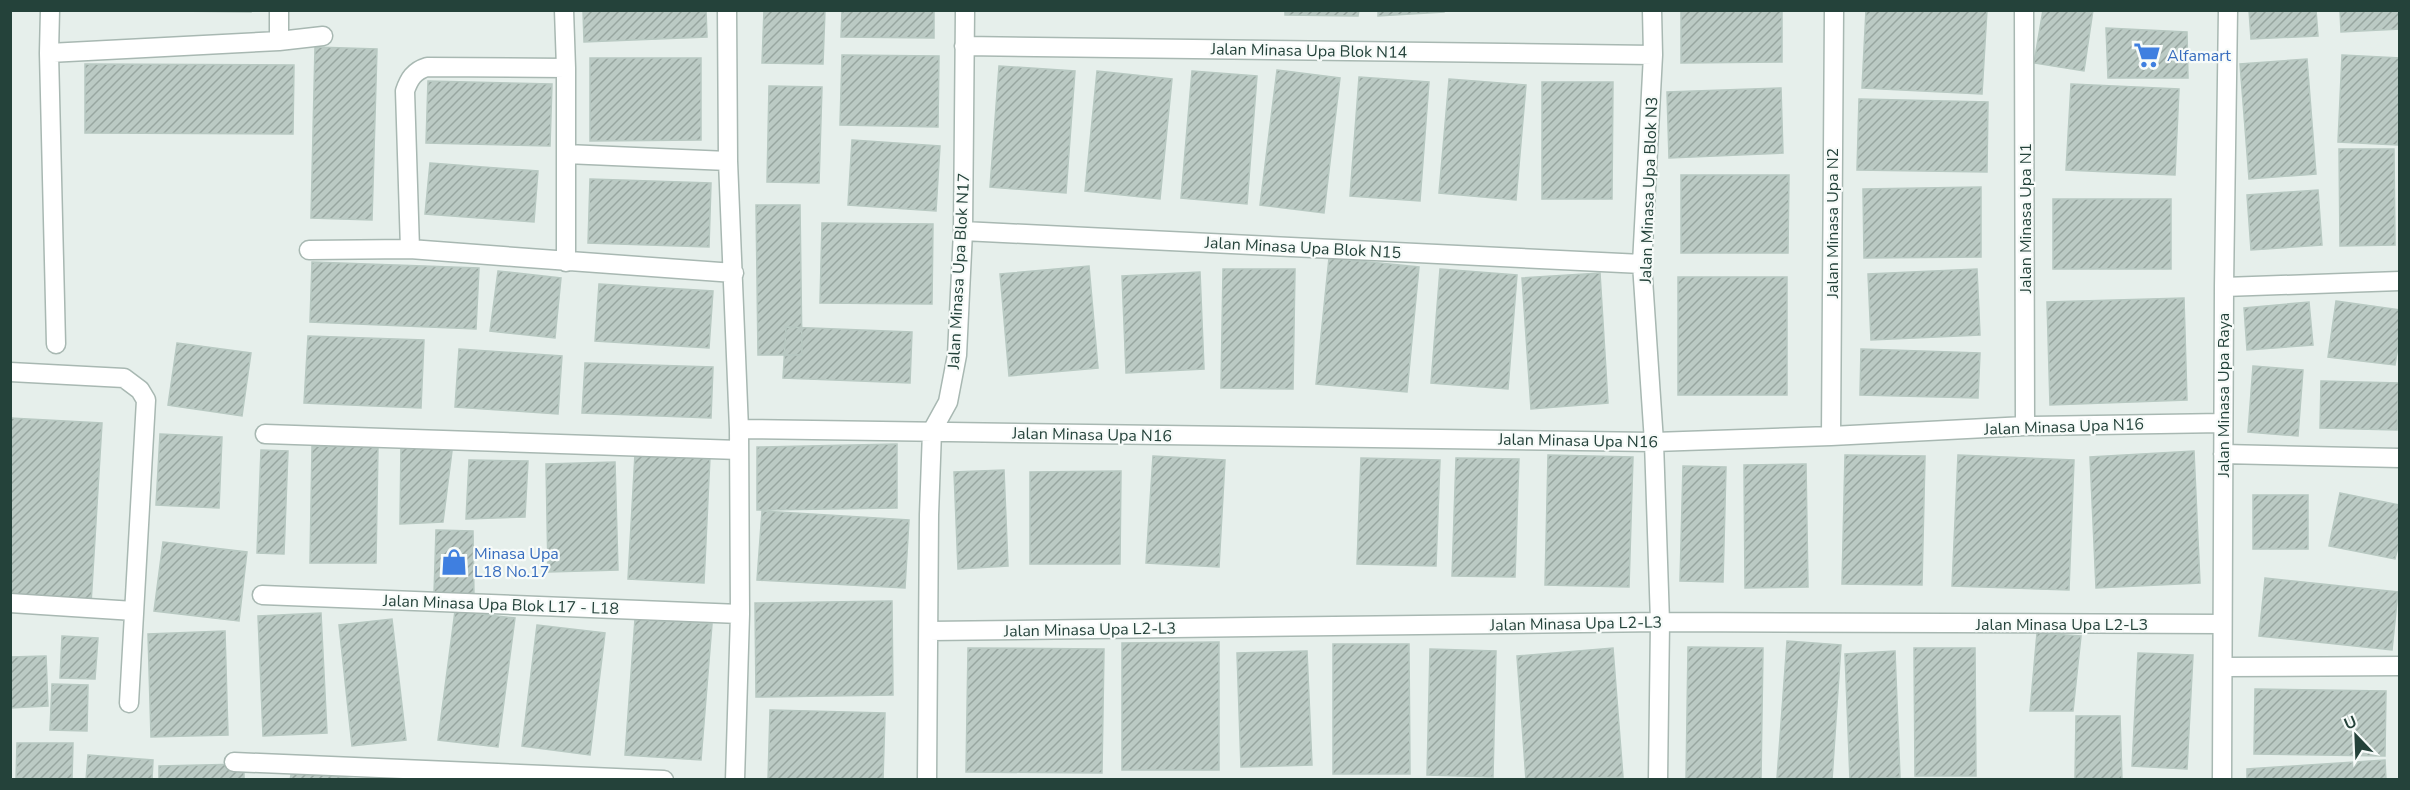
<svg xmlns="http://www.w3.org/2000/svg" width="2410" height="790" font-family="'Nunito Sans',sans-serif">
<style>
.building{fill:url(#building-hatch);stroke:#b8c9c2;stroke-width:1.5}
.lines{fill:none;stroke-linecap:round;stroke-linejoin:round}
.minor-casing{stroke:#a8b8b2;stroke-width:21}
.minor{stroke:#fff;stroke-width:18}
.labels{text-anchor:middle;stroke-width:4.5;stroke-linejoin:round;paint-order:stroke}
.street-label{font-size:16px;fill:#24423a;stroke:#f7fbf9}
.shop-label{font-size:16px;fill:#366cbe;stroke:#f7fbf9;text-anchor:start}
</style>
<defs>
<pattern id="building-hatch" width="6" height="6" patternUnits="userSpaceOnUse" patternTransform="scale(1.5)"><rect width="6" height="6" fill="#bbcac4"/><path d="M-1 1l2-2M0 6l6-6M5 7l2-2" fill="none" stroke="#98a6a0"/></pattern>
</defs>
<rect width="100%" height="100%" fill="#e6efeb"/>
<path class="building" d="M92 10H251V12Z
M583 10H706L707 37 584 42Z
M764 10H825L823 64 762 63Z
M842 10H934V38L841 37Z
M1285 10H1359L1358 16 1285 15Z
M1378 10H1444V12L1378 16Z
M1681 10H1782V62L1681 63Z
M1866 10H1987L1982 94 1862 88Z
M2043 10H2093L2084 71 2034 63Z
M2249 10H2316L2318 36 2251 39Z
M2340 10H2400V29L2341 32Z
M2106 28 2187 32 2188 78H2108Z
M315 47 377 49 372 220 311 218Z
M842 55 939 56 938 127 840 125Z
M2342 55 2400 58 2398 145 2338 142Z
M590 58H701V140L590 141Z
M2307 59 2316 174 2249 179 2240 64Z
M85 64 294 65 293 134 85 133Z
M999 66 1075 71 1066 193 990 187Z
M1277 70 1340 78 1324 213 1260 205Z
M1097 71 1172 79 1160 199 1085 191Z
M1192 71 1257 76 1247 204 1181 198Z
M1359 77 1429 82 1420 201 1350 196Z
M1449 79 1526 85 1516 200 1439 193Z
M428 81 552 84 550 146 426 143Z
M1542 82H1613L1612 199H1542Z
M2071 84 2179 89 2175 175 2066 170Z
M769 86 822 87 819 183 767 182Z
M1781 88 1783 153 1669 158 1667 92Z
M1859 99 1988 102 1987 172 1857 170Z
M852 140 940 146 936 211 848 205Z
M2339 149H2394L2395 245 2340 246Z
M430 163 538 171 534 222 425 214Z
M1681 175H1789L1788 253H1681Z
M590 179 711 183 709 247 588 243Z
M1981 187V257L1864 258 1863 189Z
M2318 190 2322 245 2251 250 2247 195Z
M2053 199H2171V269H2053Z
M756 205H800L802 355H758Z
M822 223 933 224 932 304 820 303Z
M1329 258 1419 267 1407 392 1316 384Z
M312 262 479 268 476 329 310 322Z
M1089 266 1098 368 1009 376 1000 274Z
M1223 269H1295L1293 389 1221 388Z
M1440 269 1517 275 1508 389 1431 383Z
M1977 269 1980 335 1871 340 1868 274Z
M498 271 561 278 555 338 490 331Z
M1200 272 1204 369 1126 373 1122 276Z
M1600 273 1608 403 1531 409 1522 278Z
M1678 277H1787V395H1678Z
M599 284 713 291 709 348 595 341Z
M2184 298 2187 400 2050 405 2047 302Z
M2336 301 2400 310V335L2395 365 2328 357Z
M2309 302 2313 345 2247 350 2244 308Z
M786 327 912 332 910 383 783 378Z
M308 336 424 340 421 408 304 403Z
M177 343 251 353 242 416 168 405Z
M459 349 562 356 558 414 455 407Z
M1861 349 1980 353 1978 398 1860 395Z
M585 363 713 367 711 418 582 413Z
M2253 366 2303 370 2298 436 2248 432Z
M2321 381 2399 383 2397 430 2320 428Z
M10 418 102 423 91 604 10 600Z
M160 434 222 437 219 508 156 505Z
M401 443H453L443 522 400 524Z
M897 444V508L757 510V447Z
M312 446 378 447 376 563H310Z
M261 450 288 451 284 554 257 553Z
M2194 451 2200 583 2096 588 2090 457Z
M635 454 710 457 704 583 628 579Z
M1548 455 1633 457 1629 587 1545 585Z
M1845 455 1925 456 1922 585 1842 584Z
M1958 455 2074 460 2069 590 1952 586Z
M1153 456 1225 460 1219 567 1146 563Z
M1361 458 1440 460 1436 566 1357 564Z
M1456 458 1519 459 1515 577 1452 576Z
M469 460 528 461 525 517 466 519Z
M615 462 618 570 548 572 546 464Z
M1806 464 1808 587 1745 588 1744 465Z
M1683 466 1726 467 1723 582 1680 581Z
M1004 470 1008 566 958 569 954 472Z
M1121 471 1120 564H1030V472Z
M2340 493 2400 505V540L2395 559 2329 546Z
M2253 495H2308V549H2253Z
M762 511 909 520 905 588 757 580Z
M436 530 473 531 474 597 434 594Z
M163 542 247 552 239 621 154 611Z
M2265 578 2398 592 2392 650 2259 636Z
M892 601 893 695 756 697 755 603Z
M455 611 515 618 498 747 438 740Z
M321 613 327 733 263 736 258 616Z
M392 619 406 740 352 746 339 625Z
M635 619 712 624 701 760 625 755Z
M537 625 605 633 590 755 522 746Z
M225 631 228 735 151 737 148 634Z
M2037 633 2081 636 2073 711H2030Z
M62 636 98 638 95 679 60 678Z
M1787 641 1841 645 1832 780 1777 778Z
M1219 642V770H1122V643Z
M1333 644H1409L1410 774H1333Z
M1688 647 1763 648 1761 780H1686Z
M968 648 1104 649 1102 773 966 772Z
M1613 648 1623 777 1526 780 1517 656Z
M1914 648H1975L1976 776H1915Z
M1430 649 1496 651 1493 777 1427 775Z
M1307 651 1312 765 1241 767 1237 653Z
M1895 651 1900 777 1850 780 1845 654Z
M2138 653 2193 655 2187 769 2132 766Z
M46 656 48 706 10 708V657Z
M52 684 88 685 87 731 50 730Z
M2255 689 2386 691 2385 756 2254 754Z
M770 710 885 713 883 780H768Z
M2076 716H2120L2122 780H2075Z
M17 743H73L72 780H16Z
M88 755 153 760 152 780H86Z
M2385 760 2386 780H2247V769Z
M244 764V780H159V766Z
M292 770 362 780H290Z"/>
<g class="lines">
<defs>
<path id="minor" d="M50 10 49 53 279 41 323 36
M564 10 566 68
M727 10 728 161 739 429 740 614 735 780
M1652 10 1653 55 1642 264 1654 442 1660 622 1658 780
M2024 10 2025 426
M279 41V10
M964 46 1653 55
M49 53 56 344
M566 154 728 161
M963 231 1642 264
M309 250 410 249
M566 262V68L427 67C414 71 409 79 405 91L410 249C518 257 626 266 734 273
M2224 287 2400 281
M10 372 124 378 140 390 146 400 129 703
M739 429 1654 442 1831 436 2025 426 2223 423
M265 434 739 450
M1831 436 1834 10
M2223 454 2400 458
M262 595 740 614
M10 603 134 611
M929 631 1660 622 2222 624
M2224 667 2400 666
M234 762 664 780
M927 780 929 515 932 431 948 402 957 355 963 231 965 10
M2222 780 2224 287 2228 10"/>
</defs>
<use href="#minor" class="minor-casing"/>
<use href="#minor" class="minor"/>
</g>
<defs>
<symbol id="supermarket-bare" viewBox="-9 -9 18 18"><path d="M-6-5.5h2.5l.6 2H6L4.5 2H-2.5L-4.4-4H-6ZM-1.5 3.2a1.3 1.3 0 1 0 .1 0ZM3 3.2a1.3 1.3 0 1 0 .1 0Z" fill="#3f7fe0" stroke="#f7fbf9" stroke-width="2.5" paint-order="stroke"/></symbol>
<symbol id="shop-bare" viewBox="-9 -9 18 18"><path d="M-5-2.5h2.3a2.7 3.5 0 0 1 5.4 0H5L5.5 6h-11ZM-1.5-2.5h3a1.5 2.3 0 0 0-3 0Z" fill="#3f7fe0" stroke="#f7fbf9" stroke-width="2.5" paint-order="stroke"/></symbol>
</defs>
<g fill-rule="evenodd">
<use href="#supermarket-bare" x="2128" y="36" width="38" height="38"/>
<use href="#shop-bare" x="435" y="543" width="38" height="38"/>
</g>
<g class="labels">
<g class="street-label">
<text transform="translate(1309 50) rotate(1)" y="6">Jalan Minasa Upa Blok N14</text>
<text transform="translate(1648 190) rotate(-88)" y="6">Jalan Minasa Upa Blok N3</text>
<text transform="translate(2025 218) rotate(-90)" y="6">Jalan Minasa Upa N1</text>
<text transform="translate(1832 223) rotate(-90)" y="6">Jalan Minasa Upa N2</text>
<text transform="translate(1303 247) rotate(3)" y="6">Jalan Minasa Upa Blok N15</text>
<text transform="translate(958 271) rotate(-87)" y="6">Jalan Minasa Upa Blok N17</text>
<text transform="translate(2223 395) rotate(-90)" y="6">Jalan Minasa Upa Raya</text>
<text transform="translate(2064 426) rotate(-2)" y="6">Jalan Minasa Upa N16</text>
<text transform="translate(1092 434) rotate(1)" y="6">Jalan Minasa Upa N16</text>
<text transform="translate(1578 440) rotate(1)" y="6">Jalan Minasa Upa N16</text>
<text transform="translate(501 604) rotate(2)" y="6">Jalan Minasa Upa Blok L17 - L18</text>
<text transform="translate(1576 623) rotate(-1)" y="6">Jalan Minasa Upa L2-L3</text>
<text x="2062" y="630">Jalan Minasa Upa L2-L3</text>
<text transform="translate(1090 629) rotate(-1)" y="6">Jalan Minasa Upa L2-L3</text>
</g>
<g class="shop-label">
<text x="2167" y="61">Alfamart</text>
<text x="474" y="559">Minasa Upa<tspan x="474" dy="18">L18 No.17</tspan></text>
</g>
</g>
<rect width="2410" height="790" fill="none" stroke="#24423a" stroke-width="24"/>
<g transform="translate(2356 736) rotate(337)" stroke="#f7fbf9" stroke-width="4.5" paint-order="stroke">
<path d="M0-4.5L10 22L0 15L-10 22Z" fill="#24423a"/>
<text y="-9" font-size="16" font-weight="bold" text-anchor="middle" fill="#24423a">U</text>
</g>
</svg>
